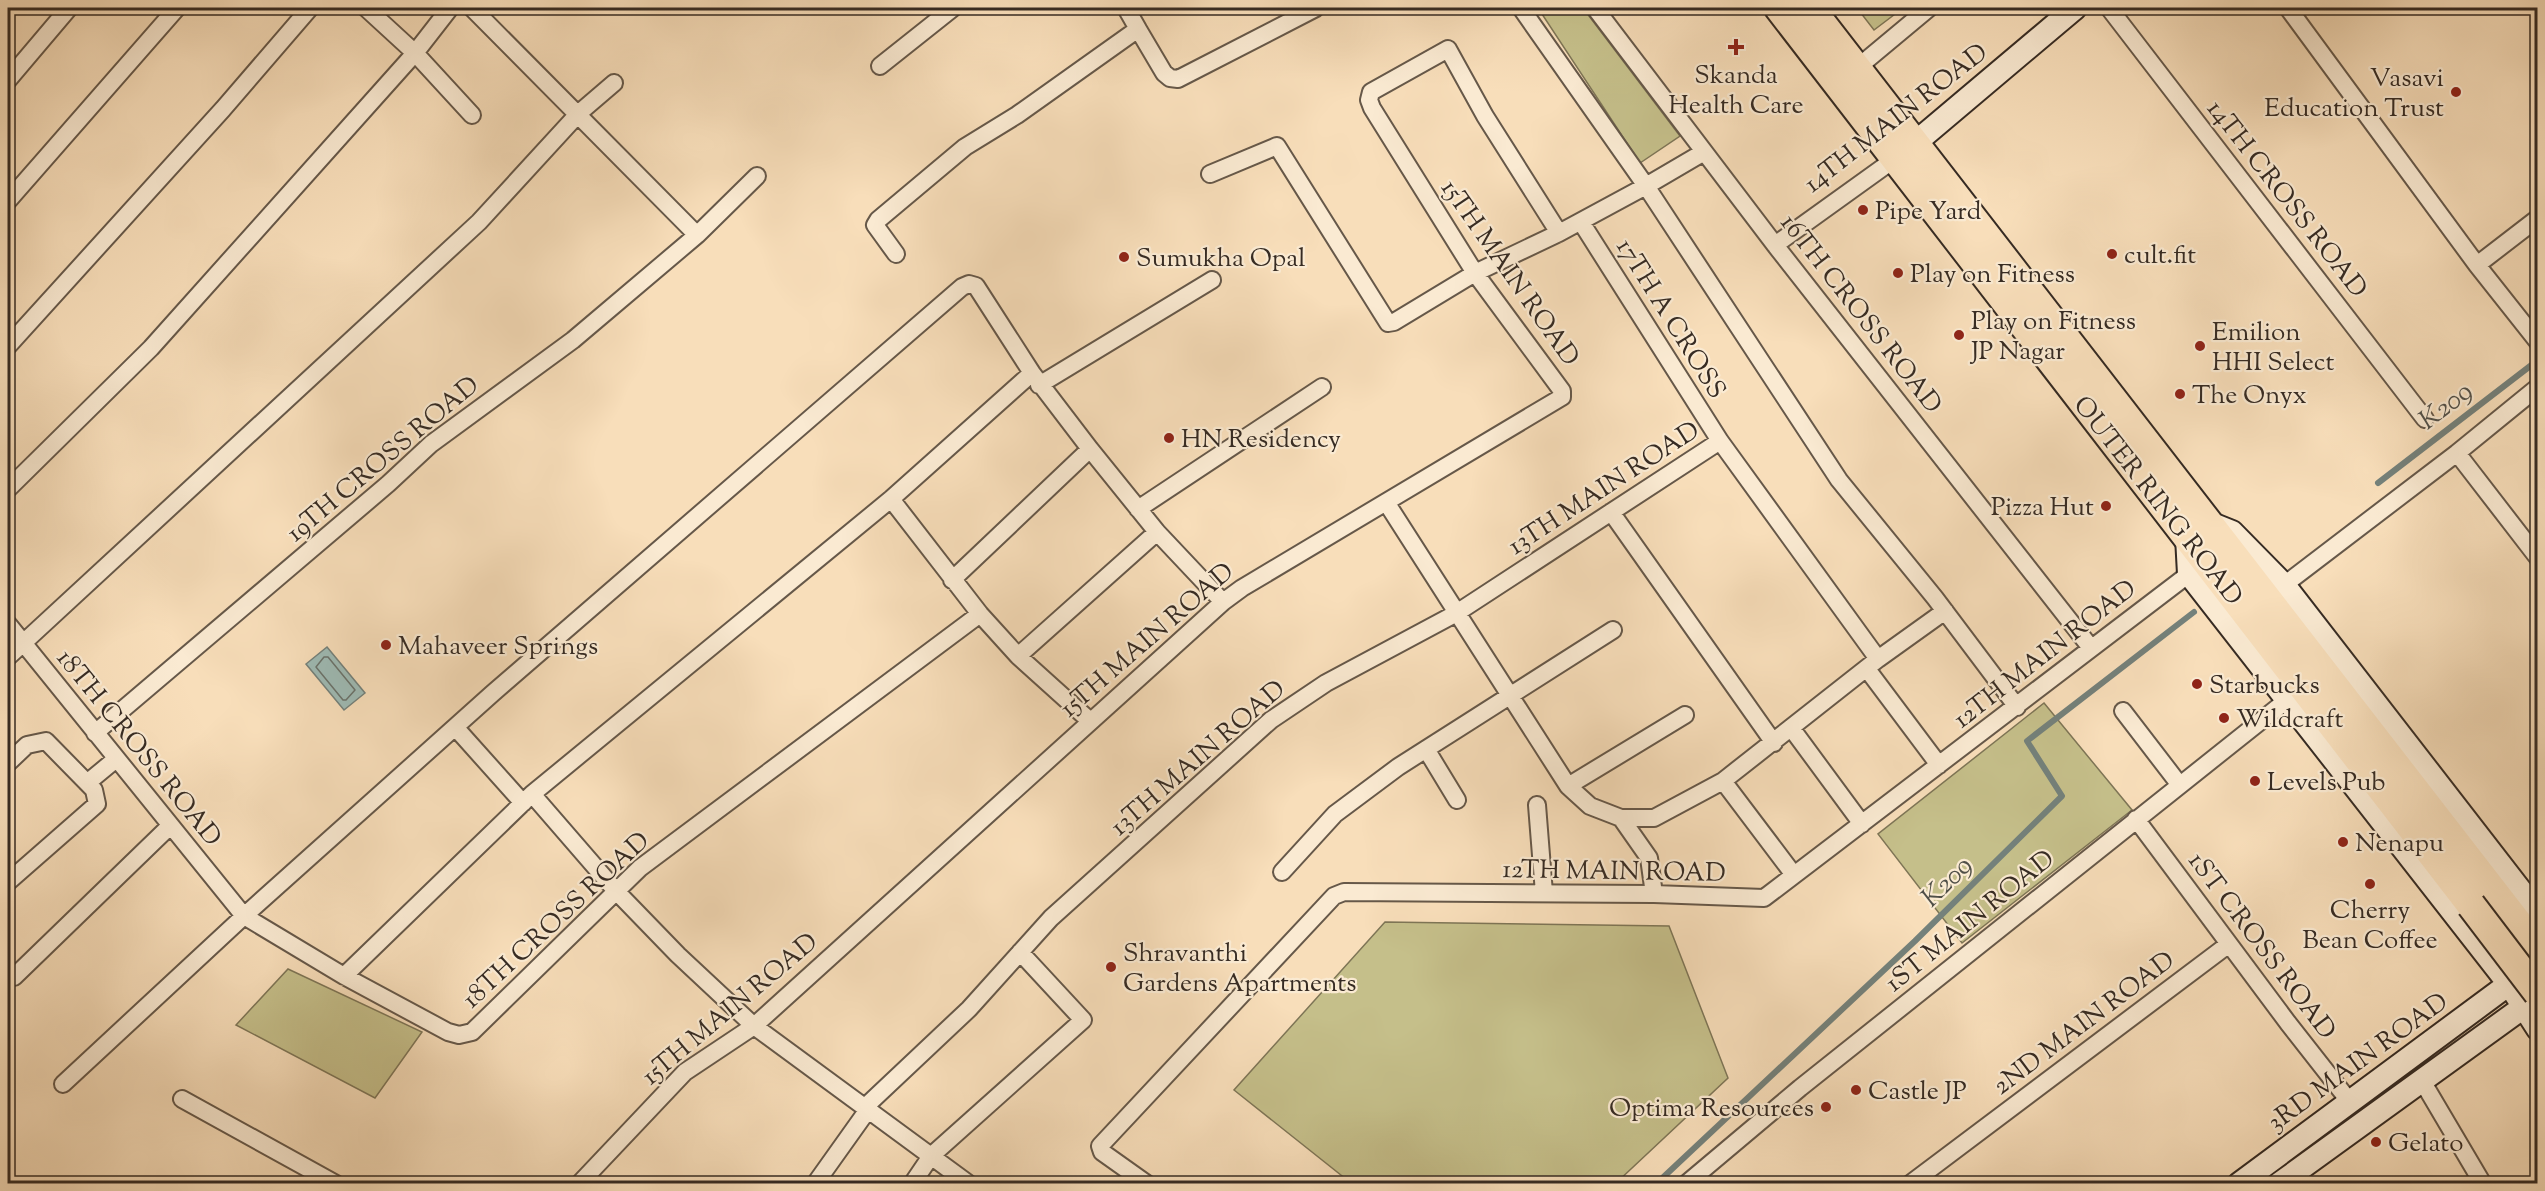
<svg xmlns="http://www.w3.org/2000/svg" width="2545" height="1191" font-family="'Sorts Mill Goudy',serif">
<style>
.green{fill:#c5bf8a;stroke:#7e7556;stroke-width:1.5}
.water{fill:#9ebbb5;stroke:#74817b;stroke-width:1.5}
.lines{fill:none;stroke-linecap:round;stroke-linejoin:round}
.shore{stroke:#6a736c;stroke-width:1.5}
.stream{stroke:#74817b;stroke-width:6}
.street-casing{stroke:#665849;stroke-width:20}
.secondary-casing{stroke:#362b23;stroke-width:26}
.highway-casing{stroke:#362b23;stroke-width:32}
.street{stroke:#faead2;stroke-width:16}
.secondary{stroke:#faead2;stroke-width:22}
.highway{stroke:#f8deba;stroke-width:28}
.highway-bridge-casing{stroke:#362b23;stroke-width:32;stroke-linecap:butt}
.highway-bridge{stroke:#f8deba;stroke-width:28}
.poi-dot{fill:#8f2418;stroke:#faead2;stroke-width:2}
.labels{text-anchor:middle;stroke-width:4.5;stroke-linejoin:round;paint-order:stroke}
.poi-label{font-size:26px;fill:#362b23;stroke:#faead2;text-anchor:start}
.street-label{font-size:26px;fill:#362b23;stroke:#faead2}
.water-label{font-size:27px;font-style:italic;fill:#504f48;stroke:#faead2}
</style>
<rect width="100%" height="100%" fill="#f8deba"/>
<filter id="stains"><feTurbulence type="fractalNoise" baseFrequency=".00333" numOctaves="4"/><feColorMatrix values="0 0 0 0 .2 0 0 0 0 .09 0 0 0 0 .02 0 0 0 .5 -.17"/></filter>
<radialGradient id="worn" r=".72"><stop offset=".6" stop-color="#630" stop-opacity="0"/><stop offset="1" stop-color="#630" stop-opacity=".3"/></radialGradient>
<path class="green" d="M1538 8H1583L1680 136 1640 163Z
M1857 8H1903L1874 30Z
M2044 703 2132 810 1962 943 1878 834Z
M1385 922 1669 926 1728 1078 1616 1183H1351L1234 1090Z
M288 969 422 1032 375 1098 236 1025Z"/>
<path class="water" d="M327 647 365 693 344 710 306 664Z"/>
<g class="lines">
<path class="shore" d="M324 657H328L355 690 346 700H343L316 667Z"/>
<path class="stream" d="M2378 483 2538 360
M1656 1184 1915 941 2062 796 2027 741 2194 612"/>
<defs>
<path id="street" d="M366 8 415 53 472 115
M472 8 697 235
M1595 8 1775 245 2091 648
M2109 8 2425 419
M2288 8 2477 265 2538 342
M1138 29 1164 73 1170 78 1178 79 1316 8
M880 66 953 8
M1857 68 1929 8
M8 80 69 8
M1704 152 1646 186 1839 480 1935 598 2017 707
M1210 174 1277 146 1388 323 1394 322 1475 273 1559 233 1646 186 1521 8
M8 201 177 8
M1581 222 1720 441 1878 659
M1775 245 1896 158
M896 254 875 225 878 220 965 147 1017 115 1138 29 1126 8
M2477 265 2538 218
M8 346 223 109 310 8
M1039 385 1212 280
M2457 453 2538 558
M8 489 151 348 415 53 450 8
M891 499 980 614 1018 656 1089 720
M1386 502 1568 786 1590 806 1621 818H1654L1723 781 1878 659 1945 611
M1138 509 1322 387
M1611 512 1774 743
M952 580 1090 449 1157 532 1223 602
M2284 585 2457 453 2538 387
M8 624 244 916 344 976 448 1032 459 1035 472 1032 640 868 980 614
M1018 656 1157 532
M8 657 479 222 579 113 614 83
M1867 669 1939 765
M2123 711 2179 784
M455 727 523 803
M1792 729 1862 824
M95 733 388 484 431 444 573 340 697 235 757 176
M1426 749 1457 800
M8 763 27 745 46 741 94 790 97 804 8 882
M1723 781 1794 875
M87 783 116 759
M1568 786 1685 715
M532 794 616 891 678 955 754 1026 969 1184
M1537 805 1544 893
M1621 818 1649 858 1654 894
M2136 819 2288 1023 2350 1102
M1282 872 1335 814 1398 767 1613 630
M344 976 532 794 891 499 1032 373 1090 449
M14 977 170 826
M2421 1079 2483 1184
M63 1084 244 916 493 693 962 287 969 284 976 286 1032 373
M182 1099 336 1184
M579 1184 685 1072 754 1026 1223 602 1242 588 1562 397V391L1475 273 1372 108 1369 100 1371 92 1448 49 1485 116 1559 233
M815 1184 867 1111 865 1107 969 1009 1051 918 1271 720 1326 683 1455 614 1720 441
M912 1184 931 1156 1083 1020 1020 952
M1147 1184 1102 1152 1100 1146 1334 896 1344 892 1654 894 1764 898 2189 574
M1686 1184 1800 1088 2287 700
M1910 1184 2229 944"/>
<path id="secondary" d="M1902 154 2075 8
M2217 526 2232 532 2284 585 2538 913
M2187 537 2189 574 2509 984 2538 1029
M2239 1184 2509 984 2538 966
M2279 1184 2536 998"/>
<path id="highway" d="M1779 8 2471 905
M1810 8 2538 949"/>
</defs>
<use href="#street" class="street-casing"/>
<use href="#secondary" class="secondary-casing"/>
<use href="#highway" class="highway-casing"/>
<use href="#street" class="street"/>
<use href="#secondary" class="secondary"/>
<use href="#highway" class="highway"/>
<defs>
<path id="highway-bridge" d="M2471 905 2538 993"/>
</defs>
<use href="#highway-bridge" class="highway-bridge-casing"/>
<use href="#highway-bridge" class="highway-bridge"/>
</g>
<g class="poi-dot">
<path d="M1733 38h6v6h6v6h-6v6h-6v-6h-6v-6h6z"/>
<circle cx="2456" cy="92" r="6"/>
<circle cx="1863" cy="210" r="6"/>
<circle cx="2112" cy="254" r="6"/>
<circle cx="1124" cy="257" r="6"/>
<circle cx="1898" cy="273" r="6"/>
<circle cx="1959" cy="335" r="6"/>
<circle cx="2200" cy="346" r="6"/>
<circle cx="2180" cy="394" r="6"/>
<circle cx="1169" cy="438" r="6"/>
<circle cx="2106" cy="506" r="6"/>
<circle cx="386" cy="645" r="6"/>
<circle cx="2197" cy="684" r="6"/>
<circle cx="2224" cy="718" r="6"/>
<circle cx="2255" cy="781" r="6"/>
<circle cx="2343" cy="842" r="6"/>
<circle cx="2370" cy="884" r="6"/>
<circle cx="1111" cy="967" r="6"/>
<circle cx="1856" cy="1090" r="6"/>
<circle cx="1826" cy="1107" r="6"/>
<circle cx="2376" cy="1142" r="6"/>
</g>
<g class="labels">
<g class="poi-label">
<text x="1736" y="83" text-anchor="middle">Skanda<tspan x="1736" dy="30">Health Care</tspan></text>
<text x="2444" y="86" text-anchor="end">Vasavi<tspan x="2444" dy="30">Education Trust</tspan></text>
<text x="1875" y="219">Pipe Yard</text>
<text x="2124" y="263">cult.fit</text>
<text x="1136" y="266">Sumukha Opal</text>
<text x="1910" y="282">Play on Fitness</text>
<text x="1971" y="329">Play on Fitness<tspan x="1971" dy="30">JP Nagar</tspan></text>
<text x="2212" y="340">Emilion<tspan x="2212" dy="30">HHI Select</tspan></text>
<text x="2192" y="403">The Onyx</text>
<text x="1181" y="447">HN Residency</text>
<text x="2094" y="515" text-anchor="end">Pizza Hut</text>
<text x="398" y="654">Mahaveer Springs</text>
<text x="2209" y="693">Starbucks</text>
<text x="2236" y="727">Wildcraft</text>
<text x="2267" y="790">Levels Pub</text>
<text x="2355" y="851">Nenapu</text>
<text x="2370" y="918" text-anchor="middle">Cherry<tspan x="2370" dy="30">Bean Coffee</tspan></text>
<text x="1123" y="961">Shravanthi<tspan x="1123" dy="30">Gardens Apartments</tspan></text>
<text x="1868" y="1099">Castle JP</text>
<text x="1814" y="1116" text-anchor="end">Optima Resources</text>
<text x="2388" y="1151">Gelato</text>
</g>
<g class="street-label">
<text transform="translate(1895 117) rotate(-38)" y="9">14TH MAIN ROAD</text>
<text transform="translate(2288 198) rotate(52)" y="9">14TH CROSS ROAD</text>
<text transform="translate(1511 272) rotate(55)" y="9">15TH MAIN ROAD</text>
<text transform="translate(1862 313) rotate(52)" y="9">16TH CROSS ROAD</text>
<text transform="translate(1672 318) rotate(58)" y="9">17TH A CROSS</text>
<text transform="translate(382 458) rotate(-40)" y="9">19TH CROSS ROAD</text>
<text transform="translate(1603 487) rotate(-33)" y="9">13TH MAIN ROAD</text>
<text transform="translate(2159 500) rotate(52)" y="9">OUTER RING ROAD</text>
<text transform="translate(1146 639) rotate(-41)" y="9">15TH MAIN ROAD</text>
<text transform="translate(2044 653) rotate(-38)" y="9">12TH MAIN ROAD</text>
<text transform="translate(140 747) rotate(51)" y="9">18TH CROSS ROAD</text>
<text transform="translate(1197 757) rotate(-41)" y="9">13TH MAIN ROAD</text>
<text transform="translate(1614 870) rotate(1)" y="9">12TH MAIN ROAD</text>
<text transform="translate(555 919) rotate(-43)" y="9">18TH CROSS ROAD</text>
<text transform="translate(1969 920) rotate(-39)" y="9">1ST MAIN ROAD</text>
<text transform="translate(2263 945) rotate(53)" y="9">1ST CROSS ROAD</text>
<text transform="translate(729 1008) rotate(-40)" y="9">15TH MAIN ROAD</text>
<text transform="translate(2083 1022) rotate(-37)" y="9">2ND MAIN ROAD</text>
<text transform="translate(2357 1061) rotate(-36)" y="9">3RD MAIN ROAD</text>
</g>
<g class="water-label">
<text transform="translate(2445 405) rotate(-38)" y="9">K209</text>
<text transform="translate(1946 881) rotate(-45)" y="9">K209</text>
</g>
</g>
<rect width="2545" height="1191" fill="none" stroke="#f8deba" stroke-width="30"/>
<rect x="9" y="9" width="2527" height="1173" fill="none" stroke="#362b23" stroke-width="3"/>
<rect x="15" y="15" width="2515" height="1161" fill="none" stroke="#362b23" stroke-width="1.5"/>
<rect width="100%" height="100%" filter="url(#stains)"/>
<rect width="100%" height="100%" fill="url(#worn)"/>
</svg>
